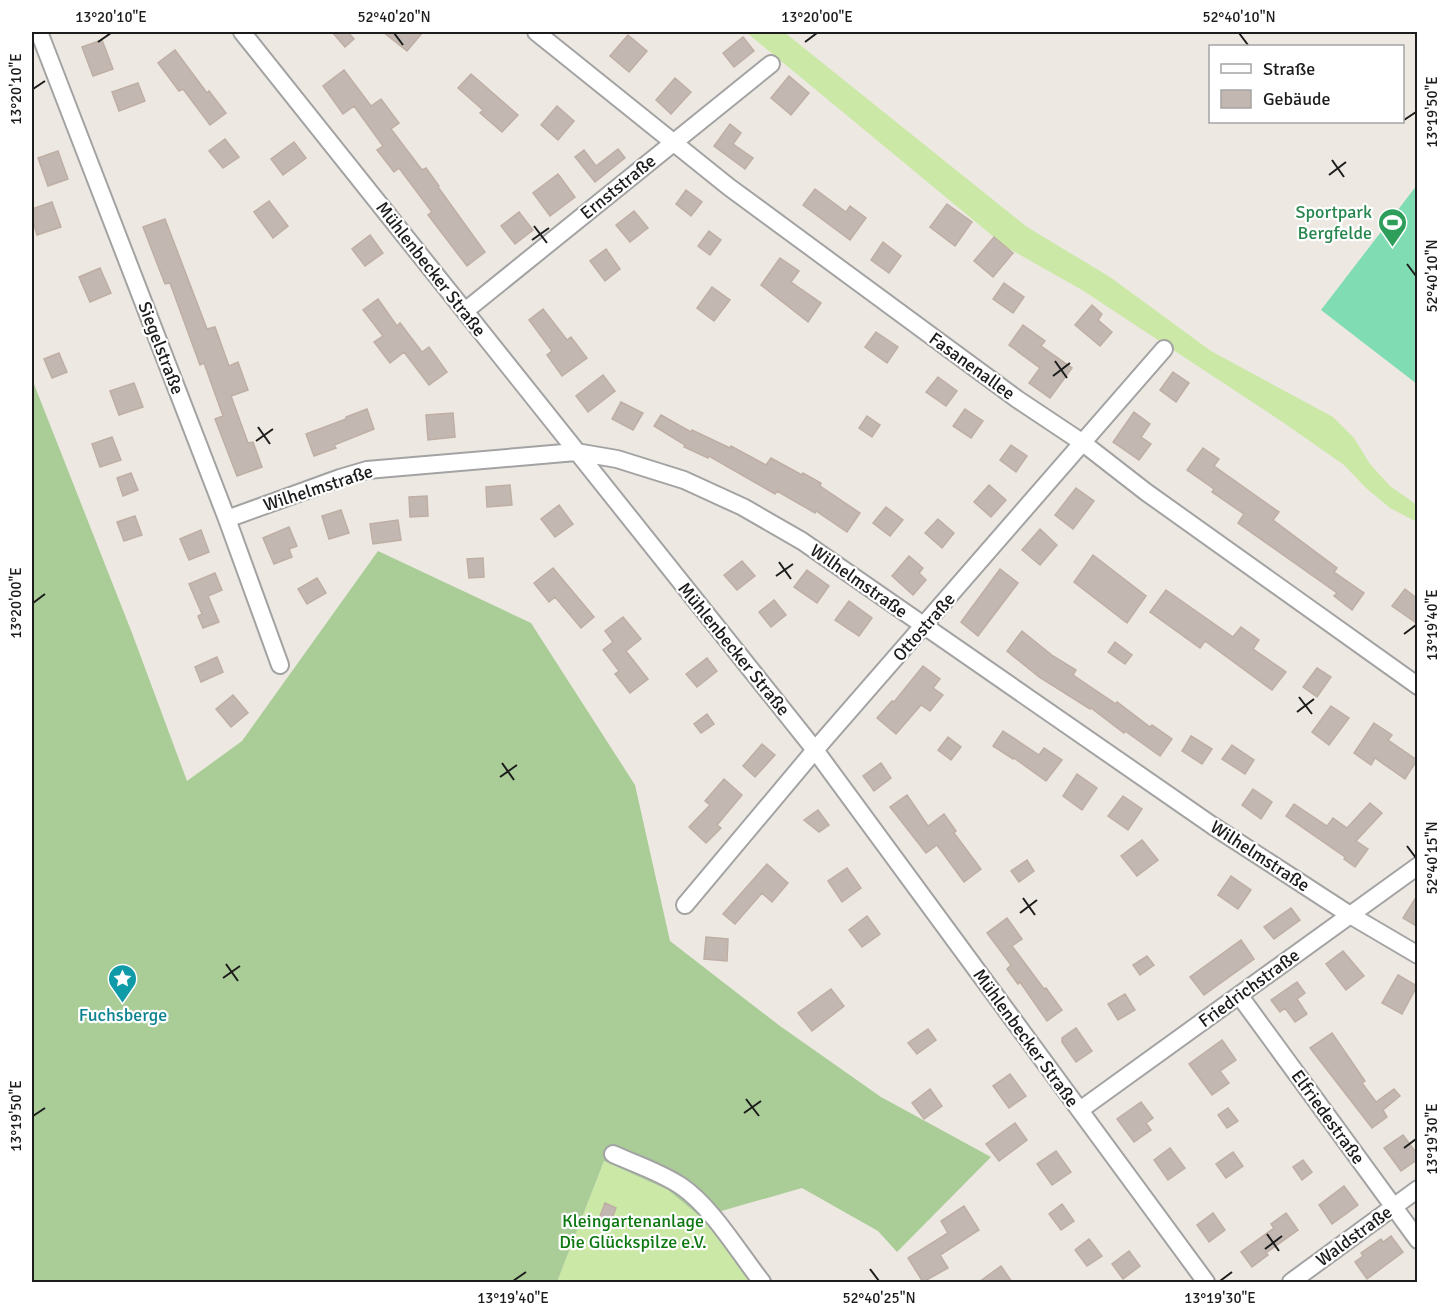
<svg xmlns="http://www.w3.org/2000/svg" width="1449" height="1314" font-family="Signika,sans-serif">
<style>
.grass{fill:#cbe8a7}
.forest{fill:#aacc97}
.pitch{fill:#80dcb3}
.building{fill:#c2b8b1;stroke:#bfaea4;stroke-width:1.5}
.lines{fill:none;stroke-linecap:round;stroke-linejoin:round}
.street-casing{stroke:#a3a3a3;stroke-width:20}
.street{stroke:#fff;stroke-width:16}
.ticks{fill:none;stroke:#1c1c1c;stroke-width:2}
.labels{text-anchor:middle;stroke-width:4.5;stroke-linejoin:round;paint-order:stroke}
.street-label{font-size:18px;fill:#1c1c1c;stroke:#fff}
.leisure-label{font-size:18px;fill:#27864d;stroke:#fff;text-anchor:end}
.culture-label{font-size:18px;fill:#0d838f;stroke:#fff}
.park-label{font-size:18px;fill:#0c780f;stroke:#fff}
.neatline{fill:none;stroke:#1c1c1c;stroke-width:2}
.ticks-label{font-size:15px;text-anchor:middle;fill:#1c1c1c}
</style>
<rect width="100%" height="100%" fill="#ede9e2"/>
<path class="grass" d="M746 32H784L1027 227 1110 277 1211 351 1333 417 1354 438 1370 464 1390 486 1417 505V522L1390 508 1366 488 1344 465 1281 421 1082 290 1006 247Z
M604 1161 668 1190 708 1223 753 1282H557Z"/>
<path class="forest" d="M32 379 132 633 187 781 242 741 378 551 531 623 635 785 670 941 780 1026 881 1097 991 1157 897 1252 878 1231 802 1188 718 1212 708 1223 668 1190 604 1161 557 1282H32Z"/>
<path class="pitch" d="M1417 185V384L1321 310Z"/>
<path class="building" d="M332 32H348L354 39 345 47Z
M383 32H423L407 51Z
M628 35 647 51 629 72 610 56Z
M743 37 754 51 734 67 723 53Z
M102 40 113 69 93 76 82 47Z
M175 50 207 93 209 91 226 113 210 125 183 89 179 91 158 63Z
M344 70 371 106 381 99 399 123 391 129 422 170 426 168 439 186 438 187 485 252 467 266 428 215 432 212 399 168 394 172 377 150 383 146 354 106 343 114 323 86Z
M471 74 518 115 502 132 480 113 483 110 458 88Z
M789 76 809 93 791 115 771 98Z
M675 78 691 92 671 114 656 100Z
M138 83 145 101 119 111 112 92Z
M557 106 574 121 558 140 541 125Z
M730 124 741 133 733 144 753 158 745 169 714 146Z
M225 139 239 157 223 168 209 151Z
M294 142 306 158 283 175 271 159Z
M618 149 625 158 595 182 575 157 584 150 596 166Z
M58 151 68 179 48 186 38 158Z
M558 174 575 197 550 216 533 193Z
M815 189 846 212 850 206 866 218 850 240 803 205Z
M686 190 702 202 691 216 676 204Z
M269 201 288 226 273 238 254 212Z
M52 202 61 227 37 235 32 218V209Z
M947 204 972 222 955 246 930 227Z
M634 211 648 228 630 242 616 225Z
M519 212 533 230 515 244 501 226Z
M165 219 207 329 215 327 229 366 238 362 248 390 231 396 248 443 253 442 262 467 237 476 215 419 223 416 204 363 200 365 170 283 165 284 143 227Z
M709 231 721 240 710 255 698 246Z
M370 235 383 253 365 266 352 249Z
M994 237 1013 253 993 277 974 261Z
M883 242 901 256 889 273 871 260Z
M606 249 620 269 605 281 590 261Z
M780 258 799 271 791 282 821 303 808 322 761 285Z
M100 268 111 293 90 302 79 277Z
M1004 283 1024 297 1013 313 993 299Z
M712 287 730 300 714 321 697 308Z
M378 299 397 326 400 323 422 352 429 347 447 372 429 385 404 352 390 363 374 342 383 336 363 310Z
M1092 305 1102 314 1098 320 1112 332 1100 346 1075 325Z
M543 309 567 340 571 337 587 358 562 376 547 355 552 351 529 320Z
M1023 325 1045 341 1041 346 1072 368 1050 398 1029 383 1040 368 1009 345Z
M876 332 898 347 887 363 865 347Z
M59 353 67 372 52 378 44 359Z
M1173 372 1189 383 1176 402 1160 390Z
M603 375 615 391 588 412 576 396Z
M938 377 957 391 946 406 926 392Z
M134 383 143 407 119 415 110 391Z
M621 402 643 413 633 430 612 419Z
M367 409 374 429 334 445 336 448 314 456 306 434 346 419V417Z
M965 409 983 421 971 438 953 426Z
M1134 412 1150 424 1141 437 1151 444 1139 460 1113 442Z
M453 413 455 437 428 440 426 415Z
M661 415 691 432 692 430 730 448 731 446 766 465 771 458 802 475 803 473 821 483 820 486 860 513 847 532 816 511 815 513 777 491 775 494 709 456 708 458 684 447 685 445 654 426Z
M867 416 880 425 872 437 859 428Z
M112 437 121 460 100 467 92 444Z
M1011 445 1027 456 1016 472 1000 460Z
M1203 448 1219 459 1214 466 1279 512 1273 520 1337 568 1334 572 1364 593 1352 610 1334 596 1337 593 1238 523 1244 514 1212 492 1214 489 1187 470Z
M131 473 138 490 123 496 117 478Z
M510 485 512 505 487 507 486 487Z
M989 485 1006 500 991 517 974 502Z
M1076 488 1094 501 1073 529 1055 515Z
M427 496 428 516 410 517 409 497Z
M559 505 573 524 555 537 541 519Z
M886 507 903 520 890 536 873 523Z
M341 510 349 533 329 539 322 516Z
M135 516 142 535 124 541 117 522Z
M938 519 954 533 942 548 925 533Z
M398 520 401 540 373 544 370 524Z
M289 527 297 546 289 549 292 557 274 564 263 538Z
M1040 529 1057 545 1040 565 1022 550Z
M201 530 209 552 189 560 180 539Z
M1093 555 1146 596 1127 623 1074 582Z
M909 556 923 568 919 573 926 580 913 595 892 576Z
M483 558 484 577 469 578 467 559Z
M742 561 755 576 737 590 724 575Z
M553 568 594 617 581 628 555 597 549 602 534 583Z
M1000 569 1018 583 978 636 961 622Z
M807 570 829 586 817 603 794 587Z
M215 573 222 590 208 596 219 622 203 628 198 616 202 614 189 584Z
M317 578 326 593 307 604 298 589Z
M1405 589 1418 599V624L1392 606Z
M1166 590 1233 637 1241 627 1259 640 1253 649 1286 672 1272 690 1205 641 1200 648 1150 612Z
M774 600 786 615 771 627 759 612Z
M849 601 872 618 859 636 835 620Z
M623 617 641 639 626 651 648 679 630 693 615 674 619 671 603 650 613 642 605 631Z
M1022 631 1053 656 1076 670 1073 675 1116 704 1117 702 1150 727 1152 725 1172 739 1160 756 1125 731 1124 733 1091 708 1090 709 1039 677 1007 651Z
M1115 642 1132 655 1125 664 1108 652Z
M217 657 223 672 201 682 195 667Z
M707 658 717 671 697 687 686 674Z
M923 666 940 679 933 688 943 695 930 711 921 705 896 734 877 718 892 701 894 702Z
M1317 668 1331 677 1317 697 1303 687Z
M233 695 248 713 231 727 216 709Z
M1331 706 1349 718 1329 745 1312 732Z
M707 714 714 724 701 733 694 724Z
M1374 723 1392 735 1388 740 1417 760 1405 779 1375 758 1371 765 1354 753Z
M1003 731 1039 755 1044 748 1062 760 1046 781 1014 758 1013 759 993 746Z
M1191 736 1212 749 1202 764 1182 751Z
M948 737 961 747 951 760 938 750Z
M762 744 775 755 755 777 743 766Z
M1232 745 1254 760 1245 774 1222 759Z
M881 763 891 778 874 791 863 776Z
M1077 774 1097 788 1082 810 1063 796Z
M724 779 742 795 717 825 721 828 706 843 689 827 710 805 705 801Z
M1253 789 1272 802 1261 819 1242 805Z
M907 795 928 826 944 814 956 831 954 833 981 869 964 882 937 845 926 853 890 807Z
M1123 796 1142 809 1128 830 1108 816Z
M1370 803 1382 813 1356 841 1368 849 1355 867 1344 859 1345 857 1286 816 1294 804 1327 826 1333 818 1347 828Z
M818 810 829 825 819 832 804 820Z
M1142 840 1158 860 1137 876 1121 856Z
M1027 860 1034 871 1019 882 1011 871Z
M767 864 788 883 772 902 762 893 735 924 723 914Z
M847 868 861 888 842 902 828 881Z
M1231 876 1251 890 1238 909 1218 895Z
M1418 894V927L1403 918Z
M1291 908 1300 920 1274 939 1264 927Z
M867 916 880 934 862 947 849 930Z
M1007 918 1022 939 1012 946 1044 989 1046 988 1062 1010 1047 1021 1020 982 1018 984 1007 969 1011 965 987 933Z
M706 937 728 939 727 961 704 959Z
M1241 940 1254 959 1204 995 1190 977Z
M1343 951 1364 976 1346 990 1326 964Z
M1147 956 1154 965 1140 975 1133 965Z
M1398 975 1417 986 1402 1014 1382 1003Z
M1297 982 1305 993 1297 999 1307 1014 1295 1022 1285 1008 1280 1012 1271 1000Z
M831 989 844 1006 812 1031 798 1013Z
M1125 994 1135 1010 1118 1020 1108 1004Z
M1076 1028 1092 1051 1076 1062 1062 1042V1038Z
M928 1029 936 1040 917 1054 908 1043Z
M1332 1033 1365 1081 1362 1083 1376 1102 1394 1089 1400 1096 1383 1110 1387 1117 1372 1128 1310 1048Z
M1222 1040 1236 1060 1220 1071 1229 1083 1212 1095 1189 1064Z
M1010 1074 1026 1096 1009 1108 993 1086Z
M930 1089 942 1106 924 1119 912 1103Z
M1141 1102 1153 1118 1146 1123 1151 1130 1134 1142 1117 1119Z
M1228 1108 1238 1121 1227 1128 1218 1115Z
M1015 1123 1027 1140 999 1161 986 1144Z
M1403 1135 1418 1155V1159L1401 1171 1384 1148Z
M1170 1148 1185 1168 1168 1180 1154 1160Z
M1056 1151 1071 1172 1052 1185 1037 1164Z
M1233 1152 1243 1166 1226 1178 1216 1164Z
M1303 1160 1312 1172 1302 1180 1293 1167Z
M1344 1186 1358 1205 1332 1224 1319 1205Z
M605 1203 616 1208 610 1223 599 1219Z
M1062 1204 1074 1221 1061 1230 1049 1214Z
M964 1206 979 1230 940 1255 948 1268 923 1282 908 1258 948 1233 941 1221Z
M1213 1213 1225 1230 1209 1242 1197 1225Z
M1286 1213 1298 1230 1266 1253 1268 1255 1252 1267 1241 1252 1274 1228 1271 1224Z
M1391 1236 1403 1252 1367 1279 1355 1262 1363 1256 1361 1253 1381 1239 1383 1242Z
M1089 1239 1102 1256 1087 1266 1075 1250Z
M1129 1251 1140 1266 1123 1279 1112 1264Z
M1001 1266 1012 1282H979Z"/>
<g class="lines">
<defs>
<path id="street" d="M39 32 227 519 280 665
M242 32 815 750 1206 1282
M536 32 729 187 1017 399 1083 443 1146 492 1418 686
M465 311 771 64
M227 519 340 478 367 470 576 452 617 459 684 480 743 507 802 541 1213 826 1350 915 1418 955
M685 905 815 750 1164 349
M1239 995 1418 1240
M1080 1110 1418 866
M613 1154C635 1164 660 1172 681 1186 712 1207 739 1253 762 1282
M1291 1282 1418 1189"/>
</defs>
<use href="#street" class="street-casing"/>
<use href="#street" class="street"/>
</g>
<path class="ticks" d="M394 33 403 45M1239 33 1248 45M98 42 111 33M805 42 817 33M33 89 45 81M1404 120 1416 112M1332 160 1344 177M1329 175 1346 162M534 226 547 243M532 240 549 228M1407 264 1416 276M1055 361 1067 378M1053 376 1070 363M258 427 270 444M256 441 273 429M779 562 791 579M776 576 793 564M33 603 45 594M1404 634 1416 625M1299 697 1312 714M1297 712 1314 699M502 763 514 780M500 777 517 765M1407 846 1416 858M1023 898 1035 915M1020 913 1037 900M226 964 238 981M223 978 240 966M746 1099 759 1116M744 1113 761 1101M33 1116 45 1108M1404 1148 1416 1139M1267 1234 1279 1251M1265 1249 1282 1236M870 1269 879 1281M513 1281 526 1272M1220 1281 1232 1272"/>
<defs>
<symbol id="stadium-pin" viewBox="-11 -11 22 30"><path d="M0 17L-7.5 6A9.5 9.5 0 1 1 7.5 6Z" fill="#2e9e5b" stroke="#fff"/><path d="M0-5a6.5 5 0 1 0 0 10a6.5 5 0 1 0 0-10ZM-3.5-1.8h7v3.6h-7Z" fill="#fff"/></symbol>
<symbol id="sight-pin" viewBox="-11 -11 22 30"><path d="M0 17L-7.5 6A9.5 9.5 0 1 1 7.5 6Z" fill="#0f9aa8" stroke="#fff"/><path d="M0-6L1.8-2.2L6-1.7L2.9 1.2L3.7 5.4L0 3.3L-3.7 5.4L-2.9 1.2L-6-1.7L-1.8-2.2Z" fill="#fff"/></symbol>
</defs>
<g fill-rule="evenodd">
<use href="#stadium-pin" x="1376" y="206" width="33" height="45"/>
<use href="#sight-pin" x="106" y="962" width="33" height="45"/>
</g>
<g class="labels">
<g class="street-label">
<text transform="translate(618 187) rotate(-39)" y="6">Ernststraße</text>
<text transform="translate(431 269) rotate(52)" y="6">Mühlenbecker Straße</text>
<text transform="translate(161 348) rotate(69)" y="6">Siegelstraße</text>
<text transform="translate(972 366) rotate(36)" y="6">Fasanenallee</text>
<text transform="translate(318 488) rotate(-18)" y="6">Wilhelmstraße</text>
<text transform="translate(859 581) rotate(35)" y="6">Wilhelmstraße</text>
<text transform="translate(924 627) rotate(-49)" y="6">Ottostraße</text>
<text transform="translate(734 649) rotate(51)" y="6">Mühlenbecker Straße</text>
<text transform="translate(1260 856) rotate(33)" y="6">Wilhelmstraße</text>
<text transform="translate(1249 988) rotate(-36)" y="6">Friedrichstraße</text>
<text transform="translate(1026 1038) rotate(54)" y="6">Mühlenbecker Straße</text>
<text transform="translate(1328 1117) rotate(54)" y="6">Elfriedestraße</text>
<text transform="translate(1354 1236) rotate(-36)" y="6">Waldstraße</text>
</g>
<g class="leisure-label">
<text x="1372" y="218">Sportpark<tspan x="1372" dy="21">Bergfelde</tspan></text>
</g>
<g class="culture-label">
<text x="123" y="1021">Fuchsberge</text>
</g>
<g class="park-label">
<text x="633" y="1227">Kleingartenanlage<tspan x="633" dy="21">Die Glückspilze e.V.</tspan></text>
</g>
</g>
<rect width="1449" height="1314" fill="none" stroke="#ffffff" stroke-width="66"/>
<rect x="1209" y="45" width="195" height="78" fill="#ffffff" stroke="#a4a4a4" stroke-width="1.5"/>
<rect x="1221" y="64" width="30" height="9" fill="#ffffff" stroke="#a4a4a4" stroke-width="1.5"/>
<text x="1263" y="75" font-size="18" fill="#1c1c1c">Straße</text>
<rect x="1221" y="90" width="30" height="18" fill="#c2b8b1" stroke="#a4a4a4" stroke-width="1.5"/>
<text x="1263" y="105" font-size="18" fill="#1c1c1c">Gebäude</text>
<rect x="33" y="33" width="1383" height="1248" class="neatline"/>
<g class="ticks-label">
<text x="111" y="22">13°20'10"E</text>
<text x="394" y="22">52°40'20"N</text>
<text x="817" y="22">13°20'00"E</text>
<text x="1239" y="22">52°40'10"N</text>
<text transform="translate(16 89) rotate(-90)" y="5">13°20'10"E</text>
<text transform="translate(1432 112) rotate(-90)" y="5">13°19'50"E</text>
<text transform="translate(1432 276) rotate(-90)" y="5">52°40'10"N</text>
<text transform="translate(16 603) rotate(-90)" y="5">13°20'00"E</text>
<text transform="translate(1432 625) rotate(-90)" y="5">13°19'40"E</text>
<text transform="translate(1432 858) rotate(-90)" y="5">52°40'15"N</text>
<text transform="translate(16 1116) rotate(-90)" y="5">13°19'50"E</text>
<text transform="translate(1432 1139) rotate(-90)" y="5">13°19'30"E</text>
<text x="513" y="1303">13°19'40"E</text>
<text x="879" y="1303">52°40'25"N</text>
<text x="1220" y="1303">13°19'30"E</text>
</g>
</svg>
